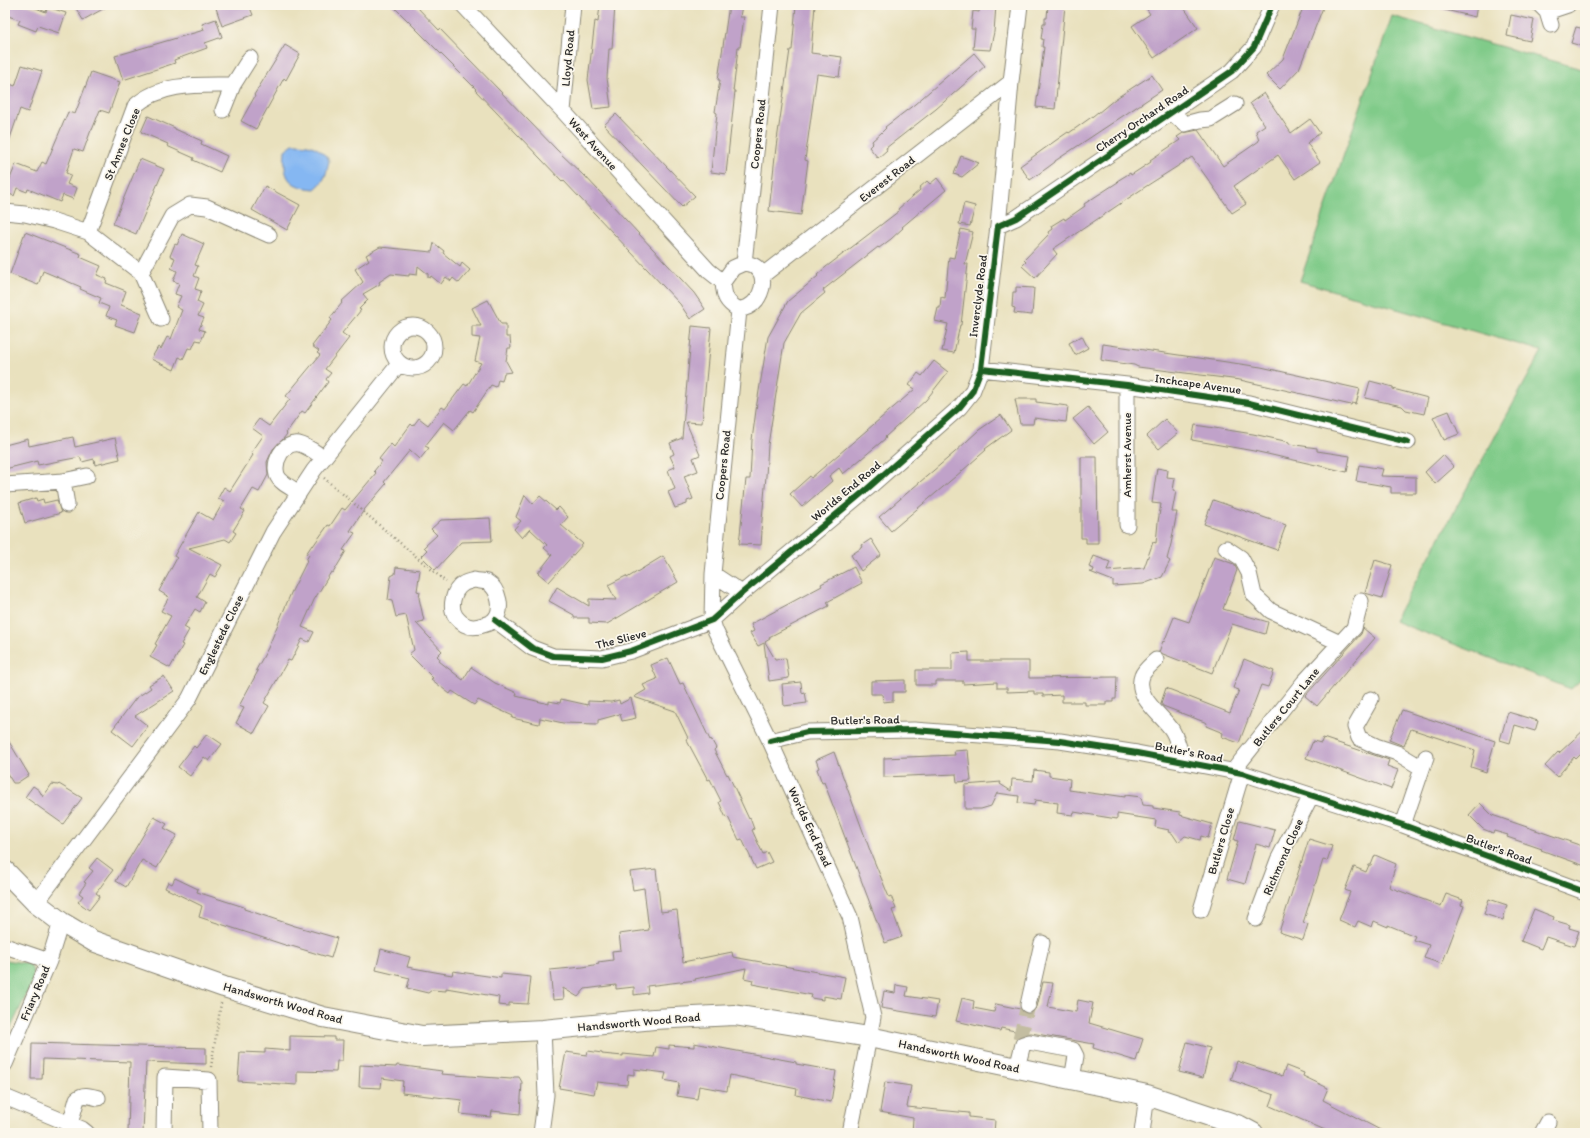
<svg xmlns="http://www.w3.org/2000/svg" width="1590" height="1138" font-family="Itim,sans-serif">
<style>
.green{fill:#80cb89;stroke:#567b5a}
.water{fill:#85b7f2;stroke:#58718e}
.building{fill:#c0a2c9}
.lines{fill:none;stroke-linecap:round;stroke-linejoin:round}
.minor-tunnel{stroke:#c3bda1;stroke-width:15;stroke-dasharray:15 8;stroke-linecap:butt}
.minor-casing{stroke:#8a8674;stroke-width:17}
.major-casing{stroke:#8a8674;stroke-width:22}
.path{stroke:#8a8674;stroke-width:2.5;stroke-dasharray:1 3;stroke-linecap:butt}
.minor{stroke:#fff;stroke-width:15}
.major{stroke:#fff;stroke-width:20}
.cycleway-casing{stroke:#fbf7ec;stroke-width:8}
.cycleway{stroke:#1b5e20;stroke-width:6}
.labels{text-anchor:middle;stroke-width:3.5;stroke-linejoin:round;paint-order:stroke}
.street-label{font-size:12px;fill:#2b2b2b;stroke:#fbf7ec}
</style>
<rect width="100%" height="100%" fill="#fbf7ec"/>
<filter id="ink" filterUnits="userSpaceOnUse"><feTurbulence type="fractalNoise" baseFrequency=".025" numOctaves="2"/><feDisplacementMap in="SourceGraphic" scale="8" xChannelSelector="R" yChannelSelector="G"/><feConvolveMatrix kernelMatrix="1 2 1 2 8 2 1 2 1" color-interpolation-filters="sRGB"/></filter>
<filter id="wash" filterUnits="userSpaceOnUse"><feTurbulence type="fractalNoise" baseFrequency=".012" numOctaves="4" result="noise"/><feDisplacementMap in="SourceGraphic" scale="16" xChannelSelector="R" yChannelSelector="G"/><feGaussianBlur stdDeviation="0.9" result="paint"/><feColorMatrix in="noise" values="0 0 0 0 0 0 0 0 0 0 0 0 0 0 0 0 0 1.4 0 .05"/><feComposite in="paint" operator="in"/></filter>
<g filter="url(#wash)">
<rect width="100%" height="100%" fill="#e9e1be"/>
<path class="green" d="M1392 16 1585 70V676L1571 689 1394 621 1542 351 1300 281Z
M5 960 30 964 33 972V981L5 1040Z"/>
<path class="water" d="M293 144C311 144 318 146 329 160 327 173 325 181 315 189 287 187 283 177 285 150Z"/>
<g id="blocks">
<path class="building" d="M5 5H28L46 12 48 7 66 13 59 33 38 26 36 31 18 24 20 20 5 15Z
M74 5H110L83 20Z
M224 5H249L253 15 222 26 216 8Z
M392 5H415L439 30 440 29 557 150 584 176V175L694 293 705 309 690 319 680 304 563 180 562 181 540 158 475 90 476 89Z
M600 5H615L612 49H609L607 78 611 107 593 109 588 80 595 21 598 22Z
M729 5H742L740 17H744L740 47H738L736 67 733 91H735L726 174 711 172 717 113 715 112 720 80H718Z
M796 5H815L811 53 842 57 839 77 817 74 805 160 808 161 801 215 769 211 776 147 790 50H792Z
M980 5H996L994 32 990 50 973 49 975 29H971L973 11 979 12Z
M1048 5H1065L1055 109 1036 107 1044 47H1042L1043 39H1041L1043 24H1045V18H1047Z
M1144 5H1182L1198 28 1154 58 1132 26 1150 14Z
M1304 5H1324L1299 69 1280 89 1266 75 1283 59Z
M1441 5H1477L1475 17 1441 9Z
M1511 15 1534 20 1530 41 1507 36Z
M216 19 222 37 205 43 207 48 174 60 175 63 123 80 115 56 204 30 202 24Z
M1576 27 1585 29V47L1571 43Z
M285 45 300 54 286 80 284 78 256 129 241 121 255 96 254 95Z
M974 53 985 66 936 109 886 148 887 150 878 158 869 147 873 143 872 141 881 133 886 128 885 127 915 104Z
M22 65 42 71 28 112 20 109 7 147 5 146V82L15 86Z
M91 72 120 82 109 113 100 110 92 130H91L83 152 74 149 66 173 71 175 67 184 77 188 73 199 63 195 60 202 28 189 27 192 17 188 14 196 5 192V179L9 181 16 164 37 172 42 162 46 164 68 112 75 114Z
M1152 75 1162 90 1055 161V162L1047 168 1030 180 1020 166 1055 141 1068 132 1069 133 1093 116 1098 112V113L1115 99Z
M1264 93 1291 133 1310 119 1320 133 1307 143 1320 162 1295 179 1278 155 1234 186 1246 204 1232 213 1192 157 1145 187 1053 249 1057 254 1035 278 1022 266 1026 262 1024 260 1049 234 1048 232 1052 229 1051 226 1064 218 1065 220 1085 206 1084 204 1118 182 1117 181 1130 173 1131 175 1151 162 1150 160 1180 140 1177 137 1183 133 1198 130 1223 166 1259 141 1256 131 1265 125 1250 103Z
M616 114 695 196 682 207 604 125Z
M148 116 175 128V129L202 141 201 144 227 156 220 172 193 160 194 158 167 146 168 144 141 132Z
M961 156 979 163 962 177 954 174Z
M140 159 164 169 136 234 113 224Z
M937 178 946 190 902 227 903 228 891 239 879 248 878 247 823 290 825 293 801 313 784 343 768 445 766 476 761 531H762L761 545 739 544 746 479H750L752 440 757 403 768 337 788 301 818 276 817 275 826 267 899 211 898 209 920 190 919 188 927 181 930 184Z
M265 186 300 205 287 230 252 210Z
M964 203 975 206 970 226 959 224Z
M961 229 973 232 965 264H968L961 325H960L954 353 942 351 948 324 935 321 938 308H940L941 297 945 298 949 257 954 258Z
M25 232 81 254 80 257 101 266 97 275 107 279 106 283 126 291 121 305 142 313 135 332 115 325 117 320 106 316 109 307 99 303 101 298 80 289 81 287 43 271 38 285 10 274Z
M182 234 204 244 195 265 198 266 194 276 199 278 195 289 201 291 197 302 203 305 198 316 204 318 199 329 205 331 201 341 196 340 192 349 188 348 183 359 179 357 174 370 151 359 158 347 161 349 167 337 171 339 182 310 176 307 181 296 175 294 179 283 173 281 177 271 171 268 175 258 170 256 175 244 177 245Z
M434 243 444 251 443 253 460 267 462 263 470 270 459 283 453 278 451 281 446 277 441 284 431 276 430 278 428 277V274L418 266 417 275 409 274V276L391 274 379 282 380 284 363 294 368 300 359 309 361 310 342 333 349 338 325 369 331 373 326 379 328 382 305 413 302 411 286 433 287 434 283 439 273 449 267 462 268 475 259 492 253 489 241 509 245 511 233 531 236 533 230 542 225 539 189 548 222 565 215 577 210 574 197 597 205 602 200 612 195 609 184 627 189 630 181 644 183 645 170 668 150 657 157 645 155 644 171 616 161 611 169 597 159 591 177 558 174 556 199 512 213 520 224 501 218 498 224 487 230 491 253 455 251 453 263 436 252 428 259 419 269 426 290 399 286 396 320 355 317 353 319 351 312 346 332 320 330 318 342 303 341 302 363 282 355 269 369 260 366 255 380 247 432 252Z
M1016 287 1034 288 1032 315 1014 313 1015 308 1012 307 1013 292H1016Z
M488 300 501 324H506V337H510L511 348H508L506 361 512 372 504 373 502 381 498 380 496 387 491 385 473 412 470 410 454 430 444 422 425 446 429 448 420 459 410 450 384 482 386 484 364 510 350 531 355 533 343 550 346 551 333 573 331 572 314 600 302 627 314 632 309 642 302 639 291 661 288 660 264 703 269 706 254 733 236 723 244 708 239 706 258 671 256 670 268 648 291 593 307 561 306 560 309 555 306 554 312 545 313 546 328 525 330 526 342 508 345 510 376 473 374 471 382 461 379 459 391 444 394 447 411 424 413 426 419 418 428 425 442 407 445 409 464 384 467 386 481 363 475 361 480 338 472 337V326H481L472 308Z
M692 326 711 328 702 423 686 422 700 455 693 458 698 471 684 476 693 499 687 501V504L675 508 668 492 675 489 668 470 675 467 670 456 674 454 670 443 682 438Z
M1082 336 1088 348 1075 355 1069 343Z
M1103 344 1261 367 1360 389 1356 404 1352 403 1351 405 1240 380 1138 367 1134 365 1105 361 1101 360Z
M934 361 948 372 926 400 885 437 886 438 843 474 839 468 829 476 832 481 802 507 790 494 810 476 811 478 915 389 909 385 918 373 922 376Z
M1370 381 1393 387V389L1428 398 1424 414 1406 410 1402 406 1365 398Z
M1015 399H1036V402L1068 406 1066 422 1034 418 1033 424H1020Z
M1088 407 1108 432 1094 444 1073 419Z
M1449 411 1459 434 1444 440 1433 417Z
M1001 415 1011 430 985 449 986 450 962 471 891 531 879 517 954 453 979 430Z
M1165 419 1178 433 1159 449 1147 436Z
M1195 425 1253 434 1289 442V444L1317 448V451L1350 456 1347 472 1254 451 1192 440Z
M73 437 75 447 115 438 120 459 95 465 94 459 82 462 80 457 38 465 37 461 5 469V445L28 439 29 446Z
M1443 455 1454 467 1435 484 1425 472Z
M1081 457H1097L1098 543H1086V538H1081Z
M1359 465 1383 469 1381 476 1416 477V493H1391V487L1356 481Z
M1157 468 1168 470 1167 477 1175 478 1173 490 1176 491 1172 512H1177L1171 544 1167 559 1170 561 1162 577 1143 584 1113 586V581L1090 572H1093L1094 569 1089 567 1094 556 1110 562 1107 571 1144 568 1153 542 1156 543 1158 522 1161 504 1152 503Z
M525 495 533 504 540 496 556 510 559 507 568 517 561 525 583 544 549 582 538 573 552 555 544 548 547 545 530 529 522 538 514 529 521 521 516 517Z
M36 498 37 501 43 499 44 503 57 500 61 513 25 523 19 503Z
M1213 500 1286 525 1277 550 1204 524Z
M490 518 492 541 461 542 435 570 421 556 427 550 424 547 437 535 431 529 441 520Z
M871 539 881 555 861 571 851 555 863 547 862 545Z
M663 556 678 582 607 624 589 623V618H574V615L549 601 557 587 589 606V599L616 600 608 585 626 576 627 578Z
M1214 557 1234 564 1237 570 1223 609 1268 622 1265 634 1232 624 1212 673 1163 654 1159 652 1163 641 1164 642 1174 617 1189 622Z
M1375 560 1392 565 1382 598 1365 593Z
M396 567 420 570 417 591 420 592 419 598 424 621 416 623 442 651 437 656 440 659 439 661 463 680 471 667 495 683 517 693 516 696 549 704V701L560 703 561 699 588 705V701L611 702 619 700 620 704 631 698 636 718 622 721 620 714 598 720V724L563 723 540 718 539 724 512 718 513 716 478 700 474 705 452 691 450 694 431 679 433 678 409 654 414 650 406 615 396 617 392 601 388 600 391 576 395 574Z
M854 567 862 583 827 602 829 606 769 637 770 639 765 642 775 659 786 658 789 678 769 681 764 643 758 646 750 633 754 631 751 624 822 586 821 584Z
M1363 628 1375 638 1317 706 1305 696 1361 634Z
M969 652V661H1029V678L1117 677 1116 699H1113V702H1106V705H1085V702H1062V695L1043 696V694H1034V691L1007 692V688H997V682L963 684V681H936V685H916V670H952V653Z
M668 658 680 684 683 683 710 740 711 739 716 748 714 750 727 775 728 774 749 819 750 818 754 829 752 830 763 854 767 852 772 862 756 869 742 839 739 840 728 817 726 818 719 802 721 801 710 779 708 780 686 739 688 738 675 711 634 697 646 690 643 685 657 679 651 665Z
M1244 659 1274 671 1268 687 1261 685 1239 743 1222 737 1223 733 1206 726 1207 723 1163 706 1161 703 1166 688 1230 713 1239 690 1233 688Z
M164 676 174 691 135 716 148 726 133 746 112 730 136 698 151 688 149 685Z
M905 680V692H893V701L883 702 882 694H871V681Z
M801 682 802 693 805 692 807 703 784 706 782 684Z
M1402 710 1495 741 1486 772 1471 767 1475 750 1411 729 1404 746 1389 740Z
M1508 712 1538 721 1535 731 1515 725 1510 743 1500 740Z
M1585 729V750L1576 759 1574 757 1557 777 1545 766 1558 752 1559 753Z
M207 734 222 744 209 761 204 757 190 776 178 767 194 746 196 748Z
M5 735 29 775 17 783H13L5 770Z
M1323 738 1389 760 1387 766 1398 770 1391 789 1306 758 1313 741 1321 743Z
M968 750 971 781 957 782 956 774 884 777V758L955 755 954 751Z
M834 752 872 856 889 897 891 896 896 909 892 910 902 937 885 943 824 782 822 783 817 769 819 768 816 760Z
M1034 770 1049 772V776L1070 779 1069 790 1105 795V794L1125 797V795L1141 797 1143 805 1153 806V808L1180 812V815L1212 824 1208 838 1201 836 1200 840 1185 836 1178 842 1172 833 1168 832 1169 830 1155 827 1156 820 1117 814V819L1074 812 1073 815 1057 813 1058 803 1035 800 1034 805 1018 803 1019 796 997 793 991 806 981 809H965V785L1001 782 1000 784 1011 791 1012 779 1033 781Z
M52 784 58 785 59 784 82 798 63 824 25 797 33 786 39 790 43 797Z
M1480 803 1492 815 1585 847V866L1541 850 1542 849 1507 837 1508 835 1494 831 1493 833 1483 829 1469 815Z
M154 817 167 824 164 828 177 835 157 868 142 860 126 887 116 881Z
M1239 821 1275 830 1270 848 1256 844 1245 884 1227 879 1238 841 1234 840Z
M1309 839 1332 846 1327 861 1323 860 1303 923 1308 924 1303 940 1279 932Z
M1375 855 1396 864 1389 887 1441 906 1446 894 1463 900 1461 905 1464 906 1442 964 1424 958 1429 945 1413 940 1415 936 1388 925V927L1374 921 1372 927 1358 921 1355 927 1339 920 1350 892 1345 890 1354 867 1366 872 1369 865H1371Z
M97 858 113 870 96 893 100 896 89 910 78 902 83 896 79 893 86 883 84 882 93 871 89 868Z
M656 869 661 912 677 910 683 962 732 952 733 957 845 977 841 999 823 996V1000L811 998 812 995 752 984 753 980 744 978 746 968 695 979 696 980 647 986 648 993 634 995V987L616 989V985L585 989 578 997 563 988 564 999 553 1000 550 970 583 967 599 964 598 962 613 960 612 951 621 950 619 934 649 930 644 888 633 890 630 872Z
M175 878 198 889 197 892 244 907V909L295 926 337 938 331 958 288 945V946L199 917 202 906 165 888 168 882 172 884Z
M1489 899 1507 905 1503 920 1484 914Z
M1534 909 1554 917 1553 920 1570 925 1569 928 1579 931 1574 946 1546 937 1541 949 1521 941Z
M381 949 410 957 407 967 452 975 453 971 501 978V974L531 977 528 1004 509 1003V1006L498 1005 499 997 446 988V991L432 990 428 993 407 988 410 978 376 970Z
M1043 982 1053 983 1048 1007 1076 1012 1078 1000 1093 1003 1089 1023 1143 1039 1136 1061 1093 1048 1094 1044 1031 1033 1024 1034V1033L1001 1028 1000 1031 956 1021 962 998 974 1001 973 1008 994 1012 996 1004 1020 1009 1026 1014 1031 1013 1037 1007Z
M896 985 908 987 906 996 938 1001 935 1017 881 1008 884 991 895 993Z
M290 1036 334 1037V1040H343L342 1061H337L336 1072 297 1071V1085L238 1081 240 1052 265 1053V1049L290 1051Z
M1187 1042 1210 1048 1203 1078 1179 1072Z
M32 1043 206 1048V1064L146 1062 143 1133H128L130 1062 43 1059 42 1079H31Z
M694 1043 796 1062V1064L836 1071 831 1102 796 1095 797 1089 730 1075 727 1091 699 1086 697 1099 677 1096 679 1083 664 1080 666 1073 634 1069V1075L628 1074 627 1085 597 1082 594 1094 559 1088 566 1052 587 1055 588 1051 602 1053V1054L623 1056V1054L654 1057 656 1047 669 1049V1045L694 1047Z
M1237 1061 1282 1076 1286 1066 1304 1073 1303 1076 1328 1088 1323 1100 1386 1133H1324L1325 1130 1270 1106 1274 1095 1231 1080Z
M360 1065 396 1067 397 1065 442 1071 441 1074 511 1079 514 1077H519L522 1082 520 1114 492 1111 491 1117 460 1114 462 1100 402 1093 403 1081 382 1078 381 1088 359 1087Z
M885 1082 911 1086 907 1107 969 1113V1117L995 1120 994 1133H912L913 1118 880 1112Z"/>
</g>
</g>
<g filter="url(#ink)">
<use href="#blocks" fill-opacity="0" stroke="#8a8674" stroke-width="1"/>
<g class="lines">
<path class="minor-tunnel" d="M1020 1039 1028 1005"/>
<defs>
<path id="minor" d="M463 5 563 111 709 271 723 282
M1540 5 1547 12 1551 25
M1547 12 1568 5
M223 110 233 85 250 58
M563 111 573 5
M1171 112 1185 124 1200 120 1211 119 1235 104
M5 212 25 214 54 221 88 232 141 273 161 319
M998 226 1016 218 1232 71 1254 47 1272 5
M88 232 135 106C162 82 199 85 233 85
M744 263 772 5
M744 263C748 264 753 264 756 267 769 278 761 300 748 307 745 308 741 309 739 310 726 302 724 297 723 282L733 268Z
M141 273 172 216 190 205 207 207 269 235
M763 275 1011 82
M739 310 713 574 712 620 715 630 770 741 850 917 873 1017 850 1133
M392 347a21 21 0 1 1 42 0a21 21 0 1 1-42 0Z
M981 369 1127 385 1249 403 1408 442
M1127 385V525
M63 481 67 505
M5 485 63 481 87 476
M299 493C292 488 280 483 277 475 273 461 283 442 299 444 308 446 316 453 324 458
M1226 548 1241 558 1249 573 1254 595 1271 611 1340 643
M713 574 742 593
M474 580C478 581 483 581 487 582 499 589 504 610 494 620 491 623 487 624 483 625 472 629 464 627 456 617 449 608 453 590 463 584 466 582 471 581 474 580Z
M495 620 532 648 553 656 602 658 631 651 712 620 742 593 867 489 960 407 972 392 981 369 998 226 1011 82 1020 5
M1156 660C1152 664 1144 670 1142 676 1134 697 1162 715 1172 730 1178 740 1180 751 1183 762
M1371 699 1355 727 1359 738 1376 746 1397 753 1422 768
M770 741 807 732 914 730 1060 741 1137 753 1242 773 1403 825 1585 892
M1233 771 1304 682 1354 628 1361 601
M1403 825 1426 757
M36 903 189 699 273 532 314 470 399 364
M1201 910 1242 773
M1256 919 1278 860 1311 796
M5 946 49 961
M1028 1005 1042 943
M5 1064 49 961 61 922
M1017 1068 1023 1044 1029 1042 1073 1050 1076 1056 1072 1079
M5 1097 82 1129 87 1133
M70 1124 77 1099C83 1093 91 1096 98 1098
M164 1133 165 1077 209 1080 210 1133
M541 1133 546 1095 543 1030
M1142 1133 1147 1095
M1542 1133 1548 1122"/>
<path id="major" d="M5 871 36 903 61 922 93 941 224 987 323 1017 422 1036 543 1030 654 1019 734 1015 869 1037 1147 1095 1240 1126 1253 1133"/>
</defs>
<use href="#minor" class="minor-casing"/>
<use href="#major" class="major-casing"/>
<path class="path" d="M324 478 446 582
M211 1067 221 1003"/>
<use href="#minor" class="minor"/>
<use href="#major" class="major"/>
<defs>
<path id="cycleway" d="M981 369 1127 385 1249 403 1408 442
M495 620 532 648 553 656 602 658 631 651 712 620 742 593 867 489 960 407 972 392 981 369 998 226 1016 218 1232 71 1254 47 1272 5
M770 741 807 732 914 730 1060 741 1137 753 1242 773 1403 825 1585 892"/>
</defs>
<use href="#cycleway" class="cycleway-casing"/>
<use href="#cycleway" class="cycleway"/>
</g>
</g>
<g class="labels">
<g class="street-label">
<text transform="translate(568 58) rotate(-85)" y="4">Lloyd Road</text>
<text transform="translate(1142 119) rotate(-34)" y="4">Cherry Orchard Road</text>
<text transform="translate(758 134) rotate(-84)" y="4">Coopers Road</text>
<text transform="translate(122 144) rotate(-68)" y="4">St Annes Close</text>
<text transform="translate(593 144) rotate(48)" y="4">West Avenue</text>
<text transform="translate(887 179) rotate(-38)" y="4">Everest Road</text>
<text transform="translate(978 296) rotate(-83)" y="4">Inverclyde Road</text>
<text transform="translate(1198 384) rotate(8)" y="4">Inchcape Avenue</text>
<text transform="translate(1127 455) rotate(-90)" y="4">Amherst Avenue</text>
<text transform="translate(723 465) rotate(-84)" y="4">Coopers Road</text>
<text transform="translate(846 491) rotate(-40)" y="4">Worlds End Road</text>
<text transform="translate(221 635) rotate(-64)" y="4">Englestede Close</text>
<text transform="translate(621 639) rotate(-14)" y="4">The Slieve</text>
<text transform="translate(1286 707) rotate(-51)" y="4">Butlers Court Lane</text>
<text transform="translate(865 720) rotate(-1)" y="4">Butler's Road</text>
<text transform="translate(1189 752) rotate(11)" y="4">Butler's Road</text>
<text transform="translate(810 827) rotate(65)" y="4">Worlds End Road</text>
<text transform="translate(1221 841) rotate(-74)" y="4">Butlers Close</text>
<text transform="translate(1499 849) rotate(20)" y="4">Butler's Road</text>
<text transform="translate(1283 857) rotate(-66)" y="4">Richmond Close</text>
<text transform="translate(35 993) rotate(-67)" y="4">Friary Road</text>
<text transform="translate(283 1003) rotate(16)" y="4">Handsworth Wood Road</text>
<text transform="translate(639 1022) rotate(-5)" y="4">Handsworth Wood Road</text>
<text transform="translate(959 1056) rotate(12)" y="4">Handsworth Wood Road</text>
</g>
</g>
<rect width="1590" height="1138" fill="none" stroke="#fbf7ec" stroke-width="20"/>
</svg>
